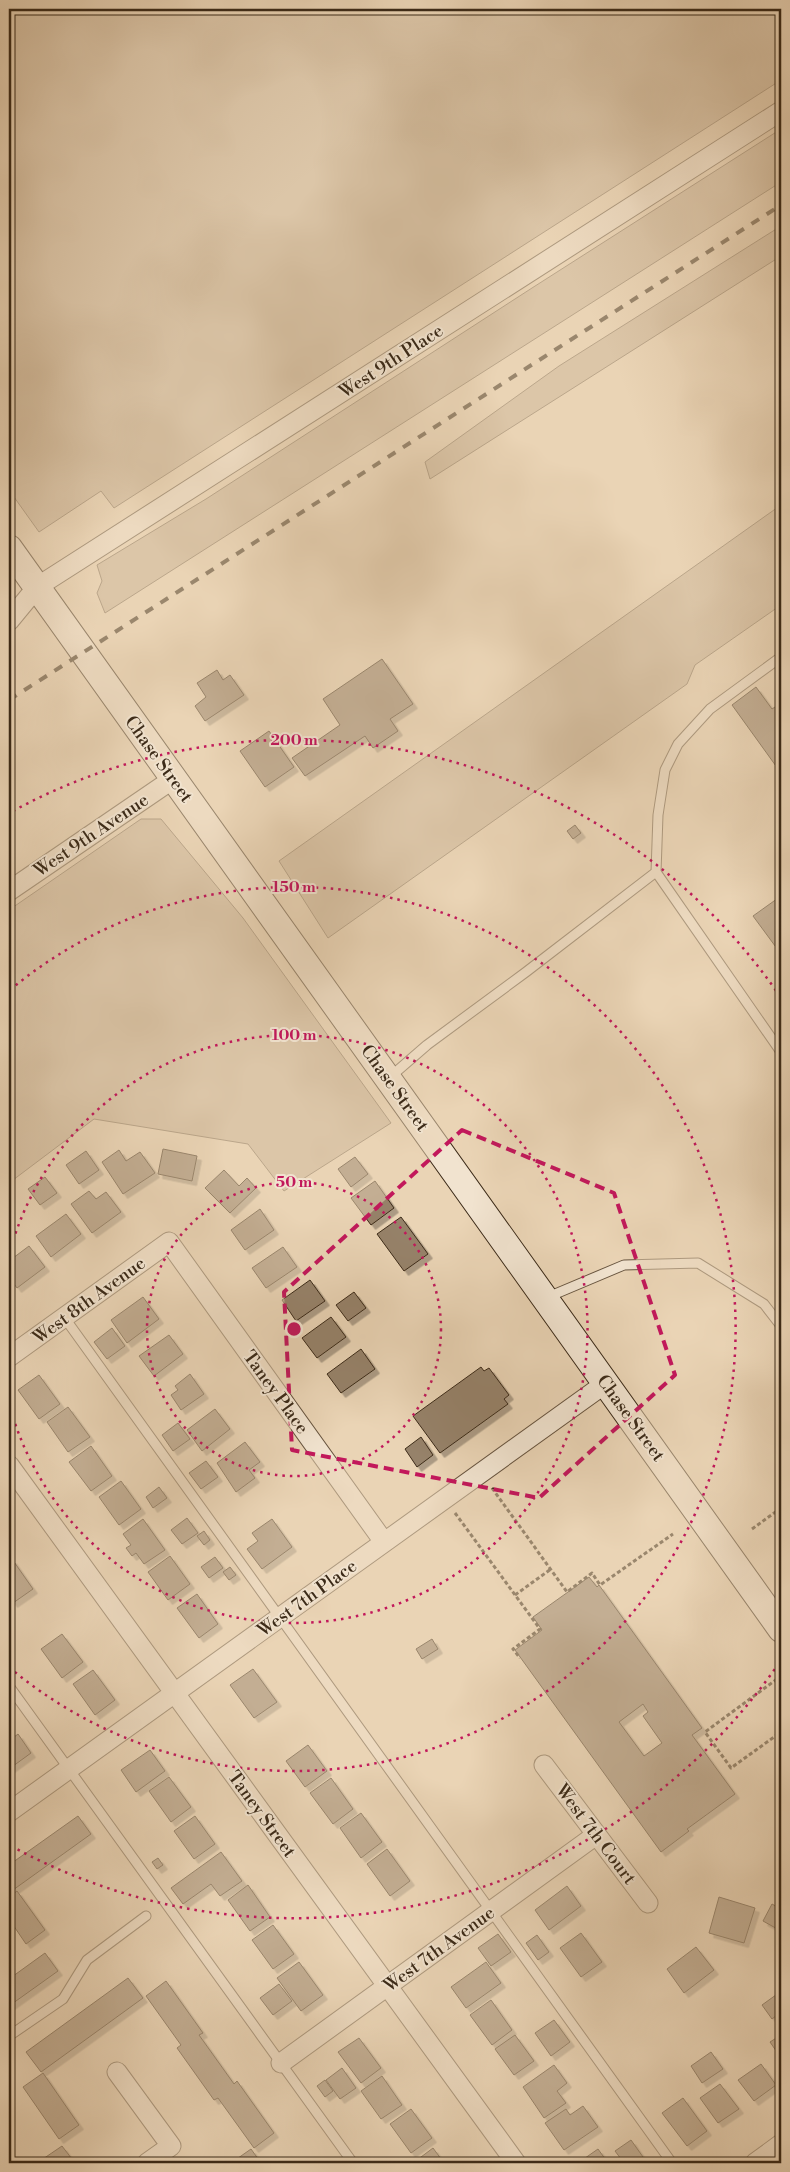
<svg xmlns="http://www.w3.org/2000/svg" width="790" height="2172" font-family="'Libre Bodoni',serif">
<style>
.green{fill:#ccb79a;stroke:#847059}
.building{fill:#96826a;stroke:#3b2a18;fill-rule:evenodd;filter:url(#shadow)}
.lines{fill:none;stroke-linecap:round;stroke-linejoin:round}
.lane-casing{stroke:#67543f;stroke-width:11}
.street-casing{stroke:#67543f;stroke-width:21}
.secondary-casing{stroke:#3b2a18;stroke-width:28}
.path{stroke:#3b2a18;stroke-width:3;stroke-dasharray:4 2.5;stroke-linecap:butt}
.lane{stroke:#f1e3cf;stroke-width:9}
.street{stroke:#f1e3cf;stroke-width:19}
.secondary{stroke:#f1e3cf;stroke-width:26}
.rail{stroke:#3b2a18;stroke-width:4;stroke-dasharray:9 9;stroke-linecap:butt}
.marked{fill:none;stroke:#c2185b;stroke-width:4;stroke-dasharray:10 6;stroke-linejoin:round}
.ring{fill:none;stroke:#c2185b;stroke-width:2.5;stroke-dasharray:2.5 5}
.labels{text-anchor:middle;stroke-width:4;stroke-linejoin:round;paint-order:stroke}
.street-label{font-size:18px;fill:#3b2a18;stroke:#f1e3cf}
.centre{fill:#c2185b;stroke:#f1e3cf;stroke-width:2.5}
.ring-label{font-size:15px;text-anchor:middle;font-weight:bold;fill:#c2185b;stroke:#f1e3cf;stroke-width:4;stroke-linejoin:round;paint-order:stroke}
</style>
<defs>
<filter id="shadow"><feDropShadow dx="4.5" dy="4.5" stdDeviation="0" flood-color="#0004"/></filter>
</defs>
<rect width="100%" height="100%" fill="#ead4b5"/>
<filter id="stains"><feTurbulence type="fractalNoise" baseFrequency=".004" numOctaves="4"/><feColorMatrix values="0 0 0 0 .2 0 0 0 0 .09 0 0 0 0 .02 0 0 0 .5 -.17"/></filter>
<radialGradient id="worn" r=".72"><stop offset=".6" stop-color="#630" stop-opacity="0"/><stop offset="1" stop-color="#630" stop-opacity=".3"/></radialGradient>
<path class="green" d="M9 9H781V80L114 508 101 491 39 532 9 490Z
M781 129V182L105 613 97 593 102 581 97 565 206 499 532 288Z
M781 226V256L430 479 425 462 559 366Z
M781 505V605L695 665 687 684 328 938 279 861Z
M141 819H161L243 918 391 1123 284 1191 248 1144 94 1119 9 1183V910Z"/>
<path class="building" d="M382 659 413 704 390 719 398 731 373 748 365 736 305 776 292 758 340 725 323 699Z
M217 670 223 680 230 675 244 695 205 721 195 706 206 697 197 683Z
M756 687 772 709 781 703V773L732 705Z
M269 731 294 767 265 787 240 751Z
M575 825 581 833 573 839 567 831Z
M781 896V954L753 916Z
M163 1149 197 1156 192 1181 158 1174Z
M119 1150 126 1161 140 1152 155 1173 123 1194 102 1162Z
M86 1151 99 1170 79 1184 66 1165Z
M355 1157 368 1174 351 1187 338 1169Z
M224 1170 239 1186 247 1178 256 1188 230 1213 205 1188Z
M45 1177 57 1193 40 1205 28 1189Z
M375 1181 394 1208 371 1225 351 1198Z
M89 1191 96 1199 106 1192 121 1212 92 1233 71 1204Z
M260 1209 274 1230 245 1250 231 1230Z
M66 1214 81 1234 51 1257 36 1236Z
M401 1217 428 1254 404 1271 377 1234Z
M29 1246 45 1267 17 1288 9 1277V1261Z
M283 1247 297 1267 266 1288 252 1268Z
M310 1280 325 1301 296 1321 282 1300Z
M354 1292 366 1308 348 1321 336 1305Z
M143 1297 159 1319 127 1343 111 1320Z
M331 1317 346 1337 317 1358 302 1338Z
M112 1328 125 1346 107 1359 94 1342Z
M169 1335 183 1354 154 1376 139 1356Z
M361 1349 375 1369 341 1393 327 1374Z
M481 1367 484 1371 489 1368 509 1395 504 1399 508 1404 440 1453 413 1416Z
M190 1374 204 1394 181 1410 171 1395 178 1390 175 1386Z
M39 1375 60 1404 39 1419 18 1390Z
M68 1407 90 1437 68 1452 47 1422Z
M215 1409 230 1429 202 1451 187 1430Z
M178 1423 190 1439 173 1451 162 1435Z
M421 1437 433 1455 417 1467 405 1449Z
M245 1442 260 1462 249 1470 255 1478 236 1492 217 1463Z
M91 1446 112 1476 91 1491 69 1462Z
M206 1461 218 1477 201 1489 189 1473Z
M121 1481 141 1509 119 1525 99 1497Z
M159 1487 167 1498 153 1508 146 1497Z
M187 1518 198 1533 182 1544 171 1530Z
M143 1519 165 1550 144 1564 136 1553 132 1556 126 1548 131 1545 123 1534Z
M272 1519 292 1547 262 1569 247 1549 258 1541 252 1533Z
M204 1531 210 1540 204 1545 197 1536Z
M170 1556 190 1584 168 1600 148 1572Z
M215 1557 223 1568 209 1578 201 1567Z
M12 1559 33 1589 13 1603 9 1597V1561Z
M230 1567 236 1575 229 1580 223 1572Z
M589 1577 597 1587 599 1585 702 1728 692 1735 735 1794 687 1829 689 1831 661 1852 515 1650 542 1630 533 1617ZM643 1704 648 1712 643 1716 662 1743 644 1756 619 1722Z
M197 1594 218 1624 199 1638 177 1608Z
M62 1634 83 1662 62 1678 41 1649Z
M432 1639 438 1649 422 1659 416 1649Z
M253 1669 277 1702 254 1718 230 1685Z
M93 1670 115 1700 95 1715 73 1684Z
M18 1734 31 1753 9 1769V1741Z
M308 1745 327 1771 305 1787 286 1761Z
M150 1750 165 1771 136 1792 121 1770Z
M169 1777 191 1807 171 1822 149 1791Z
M331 1778 353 1809 333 1824 310 1793Z
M361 1813 382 1842 361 1858 340 1828Z
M78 1816 91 1834 13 1890 9 1884V1865Z
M195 1816 215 1844 194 1859 174 1831Z
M387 1849 410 1881 390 1896 367 1864Z
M221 1852 242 1881 220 1896 211 1884 183 1904 171 1888Z
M158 1858 163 1865 157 1869 152 1862Z
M248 1885 270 1917 250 1931 228 1900Z
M567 1886 581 1906 549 1930 535 1910Z
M17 1891 45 1930 26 1944 9 1919V1897Z
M719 1897 755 1908 744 1943 709 1933Z
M772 1904 781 1909V1931L763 1921Z
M273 1925 294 1954 273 1969 252 1940Z
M581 1933 602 1962 581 1977 560 1948Z
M498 1934 511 1952 491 1966 478 1948Z
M537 1935 549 1952 538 1960 526 1943Z
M696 1947 714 1970 684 1993 667 1969Z
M45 1953 58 1971 9 2006V1979Z
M299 1962 323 1995 301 2011 277 1978Z
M486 1962 501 1983 466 2008 451 1987Z
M128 1978 143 1998 41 2072 26 2052Z
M166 1981 203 2033 199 2035 234 2084 237 2081 274 2133 254 2148 218 2098 214 2100 177 2048 181 2045 146 1996Z
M279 1984 292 2001 273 2015 260 1998Z
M780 1992 781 2012 772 2019 762 2005Z
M491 2000 512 2030 492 2045 470 2015Z
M554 2020 570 2042 551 2056 535 2033Z
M515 2035 534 2061 514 2075 495 2049Z
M781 2035V2058L770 2042Z
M359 2038 381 2068 361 2083 338 2052Z
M711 2052 723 2069 702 2083 691 2066Z
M761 2064 776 2085 754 2101 738 2080Z
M554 2065 567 2083 557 2091 566 2103 544 2118 523 2087Z
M342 2068 356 2088 340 2099 326 2080Z
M43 2073 79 2125 59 2139 23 2087Z
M382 2076 402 2105 381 2119 361 2091Z
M325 2080 333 2091 325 2097 317 2086Z
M720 2084 739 2109 718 2123 700 2098Z
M683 2098 707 2131 687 2146 662 2113Z
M583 2106 598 2127 564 2150 545 2123 566 2109 570 2115Z
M411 2109 432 2138 411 2153 390 2124Z
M631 2140 643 2157 634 2163H624L615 2151Z
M62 2146 75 2163H37Z
M433 2148 444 2163H413Z
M251 2149 261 2163H231Z
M598 2149 608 2163H578Z"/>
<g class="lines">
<defs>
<path id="lane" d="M656 872 781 1052
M389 1078 427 1045 526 972 656 872 658 815 665 770 678 744 710 709 781 657
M548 1297 624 1265 698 1263 764 1304 781 1326
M64 1317 672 2163
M9 1686 353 2163
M9 2036 63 1999 87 1960 146 1916"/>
<path id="street" d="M9 621 37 587 781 111
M9 891 173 779
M9 1357 169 1242 384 1542
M9 1465 516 2163
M544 1765 648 1903
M9 1812 606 1383
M281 2063 596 1835
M117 2072 171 2146 147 2163
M755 2163 781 2144"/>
<path id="secondary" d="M9 548 781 1629"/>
</defs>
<use href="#lane" class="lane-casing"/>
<use href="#street" class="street-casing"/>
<use href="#secondary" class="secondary-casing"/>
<path class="path" d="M492 1488 567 1592 592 1573 600 1585 673 1534
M455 1513 540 1629 513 1649 520 1658
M752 1529 781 1508
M515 1595 551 1569
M777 1679 705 1732 731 1768 781 1732"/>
<use href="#lane" class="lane"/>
<use href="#street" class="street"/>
<use href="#secondary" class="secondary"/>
<path class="rail" d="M9 700 781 205"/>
</g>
<path d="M0 0H790V2172H0ZM462 1130 614 1193 675 1375 539 1498 292 1450 284 1292Z" fill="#ead4b5" fill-opacity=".55" fill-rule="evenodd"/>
<path class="marked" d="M462 1130 614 1193 675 1375 539 1498 292 1450 284 1292Z"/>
<g class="ring">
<circle cx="294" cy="1329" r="147"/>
<path d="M9 1255A294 294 0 1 1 9 1403"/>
<path d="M10 990A442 442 0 1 1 10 1668"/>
<path d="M779 1663A589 589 0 0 1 13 1847M13 811A589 589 0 0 1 779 995"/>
</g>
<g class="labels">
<g class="street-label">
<text transform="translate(391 361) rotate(-33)" y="6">West 9th Place</text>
<text transform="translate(159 759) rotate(54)" y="6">Chase Street</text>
<text transform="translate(91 835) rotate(-34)" y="6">West 9th Avenue</text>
<text transform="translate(395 1088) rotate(54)" y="6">Chase Street</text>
<text transform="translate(89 1300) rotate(-36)" y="6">West 8th Avenue</text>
<text transform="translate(276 1392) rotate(54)" y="6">Taney Place</text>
<text transform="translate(631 1418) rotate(54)" y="6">Chase Street</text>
<text transform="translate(307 1598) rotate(-36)" y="6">West 7th Place</text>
<text transform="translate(262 1814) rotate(54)" y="6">Taney Street</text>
<text transform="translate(596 1834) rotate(53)" y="6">West 7th Court</text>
<text transform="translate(439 1949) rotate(-36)" y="6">West 7th Avenue</text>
</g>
</g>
<circle cx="294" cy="1329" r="8" class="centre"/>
<g class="ring-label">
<text x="294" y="745">200 m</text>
<text x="294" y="892">150 m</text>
<text x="294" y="1040">100 m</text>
<text x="294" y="1187">50 m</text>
</g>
<rect width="790" height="2172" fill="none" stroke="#ead4b5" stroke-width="30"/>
<rect x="10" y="10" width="770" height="2152" fill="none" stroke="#3b2a18" stroke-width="2.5"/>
<rect x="15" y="15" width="760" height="2142" fill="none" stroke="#3b2a18"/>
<rect width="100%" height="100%" filter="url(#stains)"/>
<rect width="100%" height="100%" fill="url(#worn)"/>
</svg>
